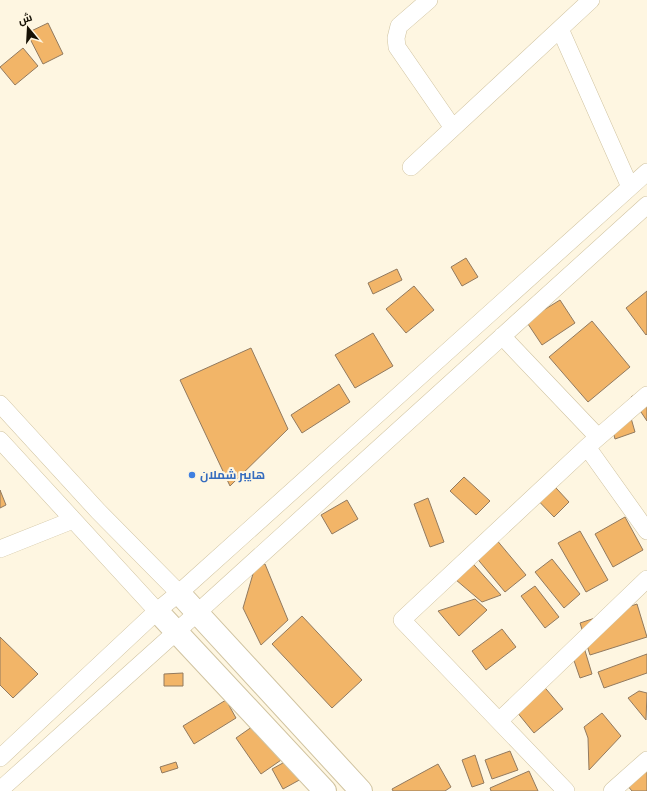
<svg xmlns="http://www.w3.org/2000/svg" width="647" height="791" font-family="'Crimson Pro',Cairo,serif">
<style>
.building{fill:#f2b568;stroke:#927a5f}
.lines{fill:none;stroke-linecap:round;stroke-linejoin:round}
.street-casing{stroke:#d0c3a0;stroke-width:18}
.secondary-casing{stroke:#d0c3a0;stroke-width:24}
.street{stroke:#fff;stroke-width:17}
.secondary{stroke:#fff;stroke-width:22}
.shop-dot{fill:#3f7fe0;stroke:#fef6e1;stroke-width:1.5}
.labels{text-anchor:middle;stroke-width:4;stroke-linejoin:round;paint-order:stroke}
.shop-label{font-size:12px;font-weight:bold;fill:#366cbe;stroke:#fef6e1;text-anchor:start}
</style>
<rect width="100%" height="100%" fill="#fef6e1"/>
<path class="building" d="M48 23 63 54 43 64 27 33Z
M23 48 38 66 15 85 0 67Z
M466 258 478 277 462 286 451 267Z
M397 269 402 280 373 294 368 283Z
M414 286 434 310 406 333 386 309Z
M647 291V334L646 335 626 308Z
M560 300 575 323 542 345 526 321Z
M592 321 630 367 588 402 549 357Z
M373 333 393 366 355 388 335 355Z
M251 348 288 429 230 486 180 380Z
M339 384 350 402 302 433 291 415Z
M647 387V421L631 397Z
M631 418 635 432 615 439 611 424Z
M545 476 569 502 554 517 529 491Z
M464 477 490 501 476 515 450 491Z
M0 490 6 505 0 508Z
M428 498 444 542 430 547 414 504Z
M347 500 358 519 332 534 321 515Z
M625 517 643 550 613 567 595 534Z
M580 531 608 580 586 592 558 543Z
M490 532 526 575 505 592 470 550Z
M467 557 501 595 482 602 449 574Z
M552 559 580 594 564 608 535 572Z
M265 564 288 620 261 645 243 608 255 567Z
M535 586 559 617 545 628 521 596Z
M475 599 487 610 459 636 438 611Z
M637 604 647 637 590 655 580 623Z
M302 616 362 680 332 708 272 644Z
M502 629 516 647 486 670 472 651Z
M0 637 38 674 13 698 0 685Z
M583 644 592 674 580 678 570 649Z
M647 654V673L604 688 598 672Z
M183 673V686H164V674Z
M541 683 563 709 534 733 512 706Z
M639 691 647 693 646 720 628 698Z
M226 700 236 718 194 744 183 726Z
M602 713 621 736 589 770 588 738 584 727Z
M259 722 284 758 261 774 236 738Z
M510 751 518 770 492 779 485 760Z
M475 755 484 783 472 787 462 760Z
M647 756V791H632L621 778Z
M292 758 303 778 283 789 272 769Z
M176 762 178 768 162 773 160 767Z
M438 764 451 787 445 791H393L392 789Z
M529 771 538 791H491L490 788Z"/>
<g class="lines">
<defs>
<path id="street" d="M429 0 399 26 396 38 397 47 453 128
M560 29 630 187
M411 167 591 0
M502 336 598 437
M0 404 98 511 179 593
M0 440 157 611
M587 447 647 531
M0 549 73 520
M499 721 647 579
M0 758 157 611 179 593 647 172
M0 790 176 632 647 205
M566 791 402 620 587 447 647 395
M612 791 647 760"/>
<path id="secondary" d="M179 593 361 791
M157 611 325 791"/>
</defs>
<use href="#street" class="street-casing"/>
<use href="#secondary" class="secondary-casing"/>
<use href="#street" class="street"/>
<use href="#secondary" class="secondary"/>
</g>
<circle class="shop-dot" cx="192" cy="475" r="4"/>
<g class="labels">
<g class="shop-label">
<text x="200" y="479">هايبر شملان</text>
</g>
</g>
<g transform="translate(28 28) rotate(342)" stroke="#fef6e1" stroke-width="3" paint-order="stroke">
<path d="M0-3L7 15L0 10L-7 15Z" fill="#161105"/>
<text y="-6" font-size="11" font-weight="bold" text-anchor="middle" fill="#161105">ش</text>
</g>
</svg>
